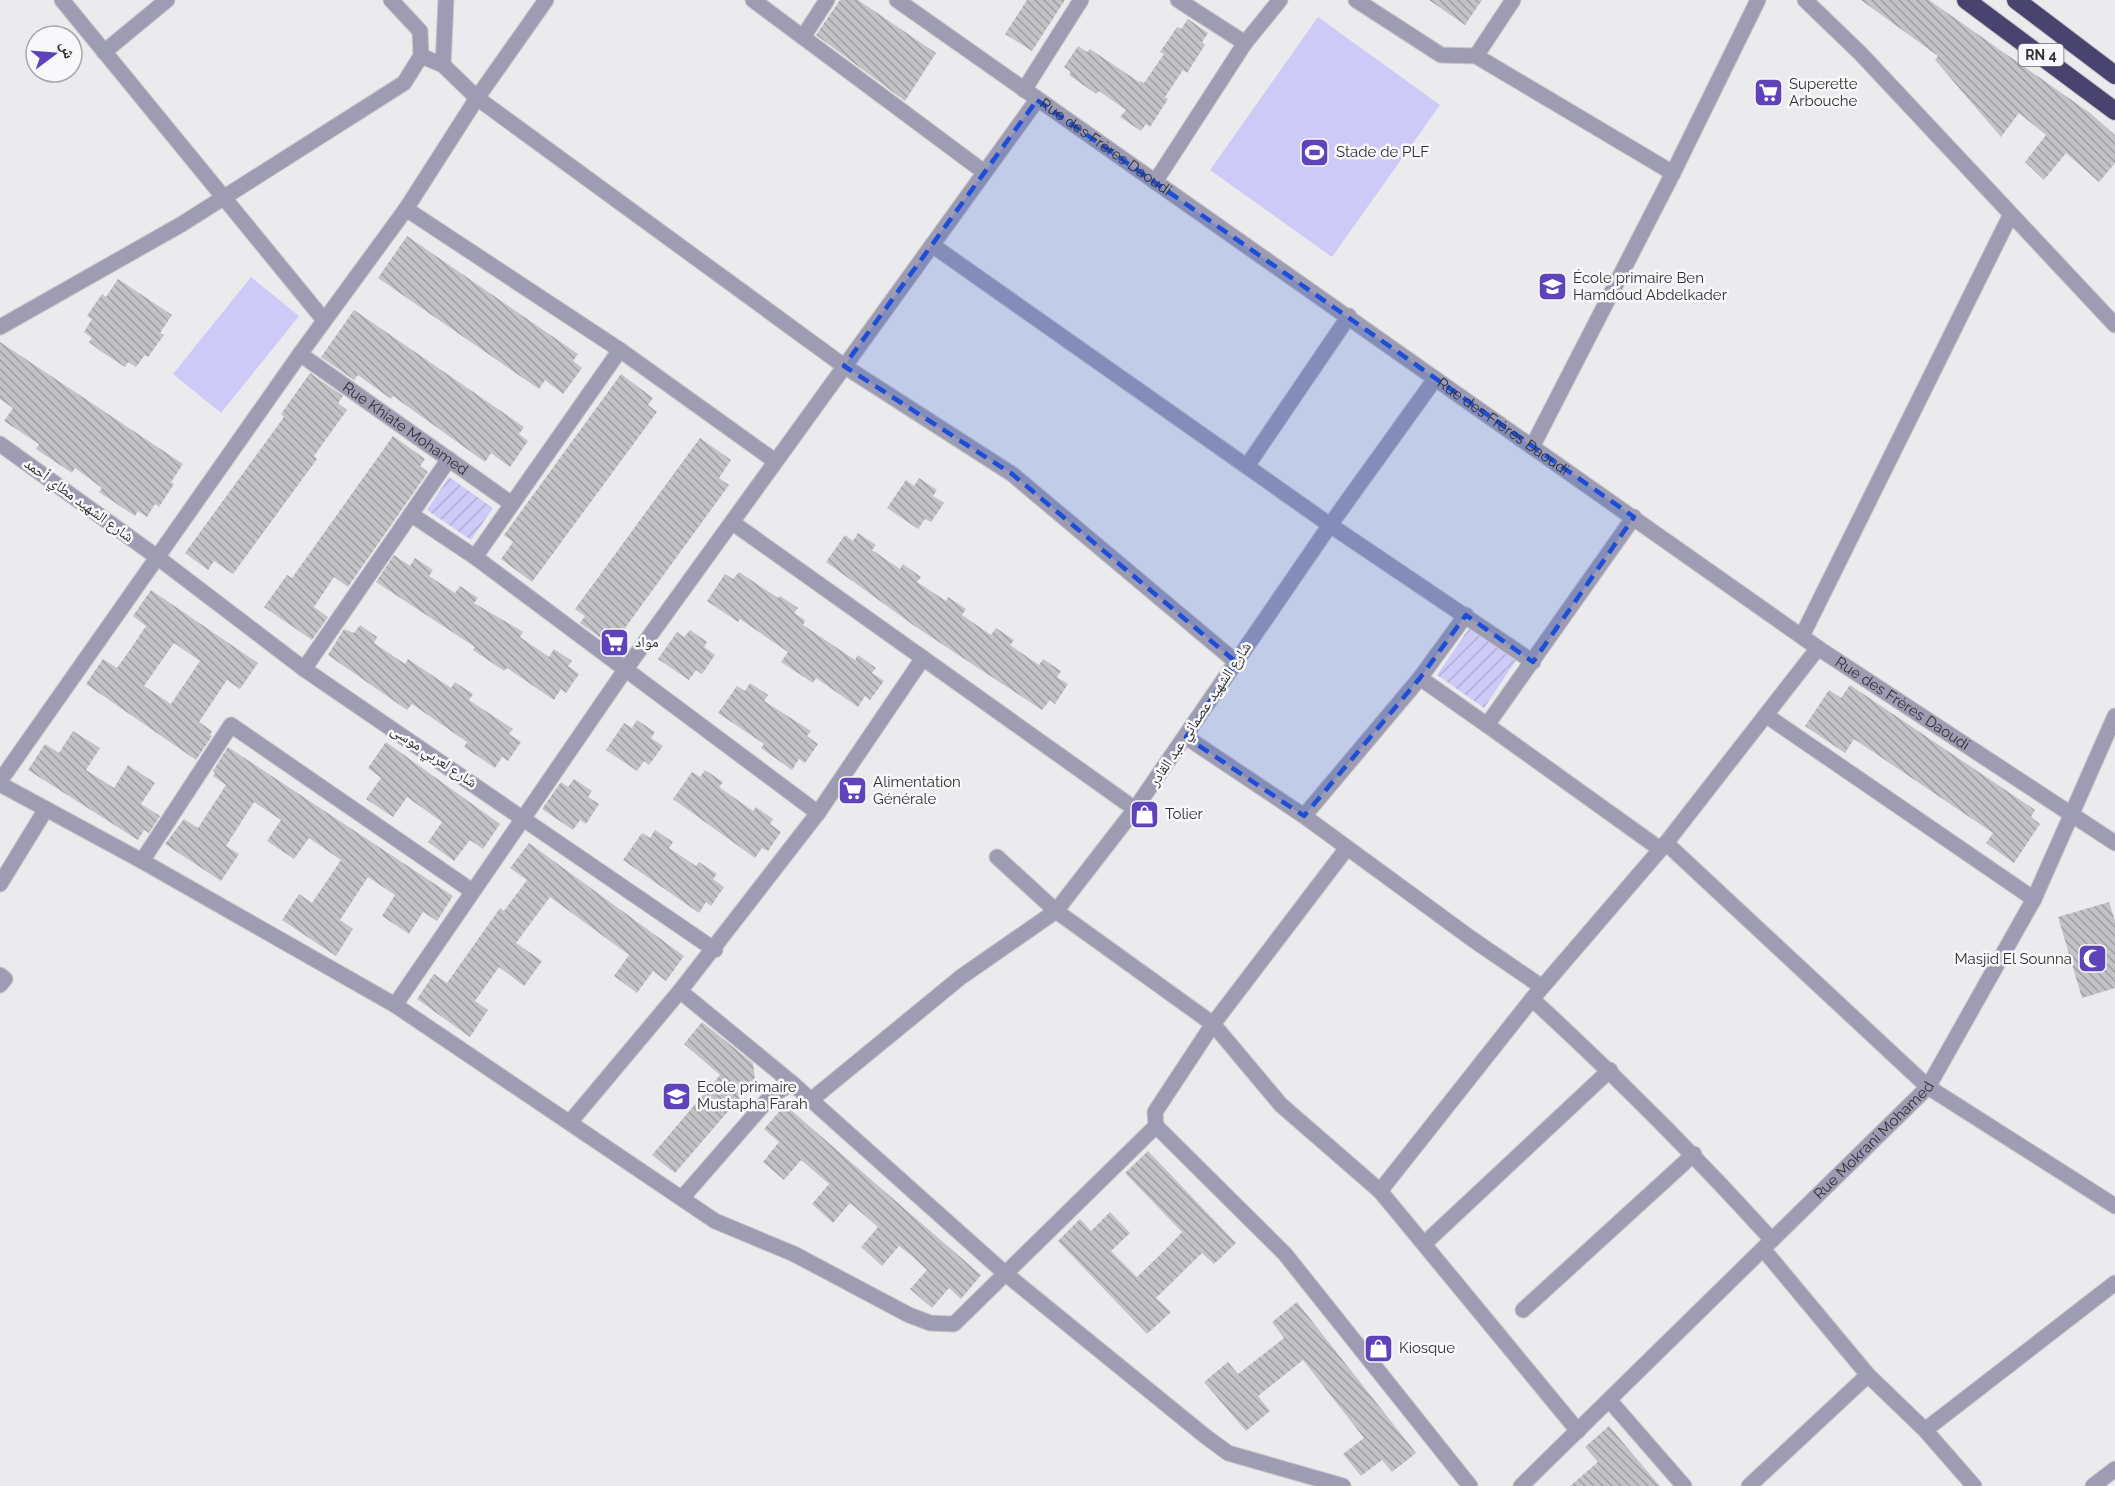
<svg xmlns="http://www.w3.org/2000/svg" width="2115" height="1486" font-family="Raleway,'Noto Naskh Arabic',sans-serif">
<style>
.garden{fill:url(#garden-furrows)}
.pitch{fill:#cecaf8}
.building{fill:url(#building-back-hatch);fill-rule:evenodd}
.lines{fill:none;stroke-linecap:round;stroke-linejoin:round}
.minor-casing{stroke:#c6c6c9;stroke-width:17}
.highway-casing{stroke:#c6c6c9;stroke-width:20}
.minor{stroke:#9e9cb3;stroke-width:15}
.highway{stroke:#49446f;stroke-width:18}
.marked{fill:#1d4ed8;fill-opacity:0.2;stroke:#1d4ed8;stroke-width:4.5;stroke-dasharray:12 8;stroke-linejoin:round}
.labels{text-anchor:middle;stroke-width:5;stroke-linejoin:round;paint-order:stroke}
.shield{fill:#f8f8fb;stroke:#6d6d6f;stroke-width:1.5}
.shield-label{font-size:14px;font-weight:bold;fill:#313133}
.poi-label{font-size:15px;fill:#313133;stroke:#f8f8fb;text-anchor:start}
.street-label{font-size:15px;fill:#313133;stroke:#f8f8fb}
</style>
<defs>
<pattern id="garden-furrows" width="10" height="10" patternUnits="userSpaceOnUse" patternTransform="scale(1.5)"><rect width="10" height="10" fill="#cecaf8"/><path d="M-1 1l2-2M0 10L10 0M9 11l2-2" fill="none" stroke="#b1aed5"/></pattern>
<pattern id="building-back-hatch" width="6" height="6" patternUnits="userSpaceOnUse" patternTransform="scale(1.5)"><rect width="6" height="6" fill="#c3c2c6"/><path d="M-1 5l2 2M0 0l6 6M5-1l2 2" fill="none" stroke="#9f9ea1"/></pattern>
</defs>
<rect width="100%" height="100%" fill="#ebebee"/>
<path class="garden" d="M449 477 493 508 471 540 427 510Z
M1470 627 1517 659 1484 708 1437 675Z"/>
<path class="pitch" d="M1318 17 1440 105 1332 257 1210 170Z
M251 277 299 316 221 413 173 374Z"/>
<path class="building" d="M840 0H858L936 53 905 101 816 35Z
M1027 0H1065L1032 51 1005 34Z
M1429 0H1482L1465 25Z
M1861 0H1929L2090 113 2115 135V163L2099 182 2066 153 2044 180 2025 162 2046 135 2019 113 2001 137 1935 60 1938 56Z
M1188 19 1208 33 1202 42 1205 45 1187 73 1183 70 1165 97 1168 99 1150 127 1146 124 1141 131 1120 117 1126 110 1099 91 1096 94 1069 75 1071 72 1064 67 1078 46 1087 52 1090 49 1139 82 1140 81 1144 83 1164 54 1160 52 1177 27 1181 29Z
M407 236 578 354 573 361 582 368 563 394 545 380 539 389 378 278Z
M118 279 172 315 160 333 164 335 148 357 145 355 136 367 128 362 125 367 99 350 89 342 92 338 84 332 92 319 87 316 102 294 106 297Z
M354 310 524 427 519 434 528 441 510 467 491 453 485 462 393 396 391 399 358 375 354 380 321 357Z
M0 342 183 464 171 482 174 484 159 507 155 504 147 517 138 511 135 516 99 492 102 488 75 468 72 473 36 449 39 444 4 421 13 408 0 399Z
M310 373 343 396 338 403 347 410 314 456 317 459 233 574 214 561 208 570 185 553 284 417 281 414Z
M621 374 653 398 648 405 657 412 532 582 501 559 513 542 504 535Z
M393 436 425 459 420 466 428 472 348 587 334 577 314 607 328 617 312 640 264 607 287 575 292 578Z
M700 438 731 460 719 478 729 485 612 646 580 623 585 616 575 609Z
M919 478 937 490 933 496 944 503 931 522 925 519 918 529 887 508 906 480 914 486Z
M858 533 876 545 872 550 900 569 903 564 921 577 917 582 946 601 948 597 966 609 962 615 991 635 996 628 1014 640 1010 645 1039 665 1043 659 1061 671 1057 677 1068 684 1055 704 1050 700 1042 710 916 627 826 562 845 535 853 541Z
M394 555 410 566 415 558 433 570 429 576 455 593 460 586 478 598 474 603 523 632 520 637 549 657 554 649 572 661 568 666 579 674 566 693 561 689 554 700 507 668 504 671 473 650 475 647 376 582Z
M739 572 778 598 780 596 798 608 794 613 805 620 803 625 855 660 858 655 876 668 872 673 884 681 870 700 865 696 858 707 816 678 813 683 781 662 788 652 740 619 738 622 707 601 725 574 733 579Z
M151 590 258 663 240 689 227 680 199 722 212 731 210 735 212 736 196 760 86 684 103 659 117 668 132 647 146 626 133 616ZM174 643 200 661 171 704 144 686Z
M360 625 377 637 374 643 405 664 408 659 451 688 455 682 473 694 469 700 513 729 509 734 521 742 508 761 502 757 495 768 464 747 467 742 412 704 407 710 328 655 344 629 354 633Z
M690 630 707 642 704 647 715 655 702 674 696 670 689 680 658 659 677 632 684 637Z
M750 683 768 695 764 701 811 731 807 736 818 744 805 763 799 759 792 770 761 748 764 744 718 713 737 686 745 691Z
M1850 685 2035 810 2031 817 2040 824 2014 863 1986 843 1993 833 1854 739 1845 753 1805 726 1829 690 1841 698Z
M637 720 655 732 651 738 663 746 649 765 644 761 637 771 606 750 624 723 632 728Z
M73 731 100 748 86 770 114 788 128 765 155 783 141 804 160 816 149 833 144 830 138 840 28 770 45 744 59 753Z
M386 742 500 824 483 849 470 840 454 861 428 842 442 822 407 797 393 817 366 799 381 778 368 768Z
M228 747 453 896 437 921 423 912 409 934 382 916 395 895 368 877 340 920 353 929 336 956 282 920 299 894 312 903 341 860 309 838 294 859 267 841 281 820 254 802 226 846 239 854 221 881 165 844 184 819 198 828 226 785 213 776 215 773 213 771Z
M705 770 723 782 719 787 753 811 756 807 773 819 770 824 781 832 768 851 762 848 755 858 673 799 692 772 700 777Z
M574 779 592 791 588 797 599 804 586 824 580 820 573 830 542 809 561 782 568 787Z
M655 830 673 842 669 848 696 866 699 862 717 874 713 879 724 887 711 906 706 902 699 913 623 860 642 833 650 838Z
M529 843 684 956 666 981 653 971 637 993 614 976 629 955 550 897 516 943 542 961 524 986 499 967 475 1001 488 1010 470 1037 417 999 434 974 447 983 500 908 504 911 527 880 510 868Z
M2109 902 2115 921V988L2082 998 2058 917Z
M702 1022 753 1063 755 1080 675 1173 652 1155 720 1075 684 1044Z
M785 1105 981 1275 961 1299 949 1288 932 1308 910 1289 927 1270 912 1256 899 1246 882 1266 861 1247 878 1227 863 1214 850 1203 833 1223 812 1204 829 1184 814 1171 801 1160 784 1180 763 1162 779 1142 764 1129Z
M1148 1151 1236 1243 1214 1264 1202 1253 1156 1298 1171 1312 1147 1334 1058 1241 1080 1219 1091 1231 1110 1212 1130 1233 1111 1251 1137 1277 1164 1251 1182 1232 1125 1173Z
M1297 1302 1416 1453 1392 1472 1382 1460 1361 1476 1343 1454 1364 1438 1303 1360 1258 1396 1270 1411 1246 1431 1204 1382 1228 1362 1238 1374 1284 1338 1272 1322Z
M1609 1426 1630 1451 1660 1486H1570L1598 1462 1585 1447Z"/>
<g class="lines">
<defs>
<g id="minor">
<path d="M62 0 324 320"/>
<path d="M753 0 984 172"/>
<path id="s1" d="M897 0 1818 648 2115 843"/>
<path d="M1178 0 1245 43"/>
<path d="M1356 0 1441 55 1476 56 1673 173"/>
<path d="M1805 0 1861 54 2115 325"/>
<path d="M803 37 827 0"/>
<path d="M104 52 167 0"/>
<path d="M421 56 443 65 477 98 844 366 1012 474 1236 662"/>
<path d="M1476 56 1513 0"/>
<path d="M443 65 446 0"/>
<path d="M1024 90 1081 0"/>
<path d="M1155 182 1245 43 1280 0"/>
<path d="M406 209 620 350 775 461"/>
<path d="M932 245 1330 525 1533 662"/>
<path d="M0 327 182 224 404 83 421 56 420 31 391 0"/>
<path id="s2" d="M300 354 512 504"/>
<path d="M0 444 157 557 304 669 715 950"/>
<path d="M1532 447 1673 173 1758 0"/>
<path d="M1247 466 1349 316"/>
<path d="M412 515 475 557 818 813"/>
<path d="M1634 517 1487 725 1660 849"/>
<path d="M733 523 1135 809"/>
<path d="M475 557 620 350"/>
<path d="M1802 636 2010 216"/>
<path d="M923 658 818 813 680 991 792 1083 1007 1275 1205 1436 1228 1453 1343 1486"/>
<path d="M304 669 449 459"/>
<path d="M1420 678 1487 725"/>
<path d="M1767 716 2034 899"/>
<path d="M1186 737 1304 816 1472 939 1542 987"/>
<path d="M0 781 300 354 406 209 477 98 546 0"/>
<path d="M0 784 142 861 395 1005 715 1221 794 1254 909 1315 930 1323 954 1324 1156 1126 1155 1112 1213 1024 1347 848"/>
<path d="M1304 816 1420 678 1466 615"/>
<path d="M1666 843 1928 1087 2115 1206"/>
<path d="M997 857 1056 911 1213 1024 1281 1105 1380 1191 1578 1431"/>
<path d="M142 861 231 725 472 891"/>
<path d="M0 884 46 809"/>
<path d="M0 975 5 979 0 985"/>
<path d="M1532 999C1616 1076 1695 1155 1772 1240"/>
<path d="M395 1005 625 670 1037 100"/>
<path d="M811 1100 961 977 1056 911 1135 809 1330 525 1435 379"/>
<path d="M571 1121 680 991"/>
<path d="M1156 1126 1285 1254 1470 1486"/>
<path d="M1380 1191 1532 999 1666 843 1818 648"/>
<path d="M682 1198 771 1096 792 1083"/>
<path d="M1425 1243 1610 1070"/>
<path d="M1763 1249 1868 1375 1925 1430 1974 1486"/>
<path d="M1523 1310 1694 1154"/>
<path d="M1610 1401 1684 1486"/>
<path d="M1925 1430 2115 1283"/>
<path id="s3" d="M1521 1486 1928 1087 2034 899 2115 716"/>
<path d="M1749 1486 1868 1375"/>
<path d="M2093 1486 2115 1469"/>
</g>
<path id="highway" d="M1966 0 2115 111
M2016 0 2115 75"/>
</defs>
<use href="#minor" class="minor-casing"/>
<use href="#highway" class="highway-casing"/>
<use href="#minor" class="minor"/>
<use href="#highway" class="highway"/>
</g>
<path class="marked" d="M1037 100 1634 517 1533 662 1466 615 1420 678 1304 816 1186 737 1236 662 1012 474 844 366Z"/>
<defs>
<symbol id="supermarket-square" viewBox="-11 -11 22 22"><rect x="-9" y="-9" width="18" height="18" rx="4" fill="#5f43bb" stroke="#f8f8fb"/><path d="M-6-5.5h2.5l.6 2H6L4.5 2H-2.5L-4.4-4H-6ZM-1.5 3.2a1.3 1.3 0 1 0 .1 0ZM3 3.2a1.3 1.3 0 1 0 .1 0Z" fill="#fff"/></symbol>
<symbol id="stadium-square" viewBox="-11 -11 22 22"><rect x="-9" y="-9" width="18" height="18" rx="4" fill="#5f43bb" stroke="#f8f8fb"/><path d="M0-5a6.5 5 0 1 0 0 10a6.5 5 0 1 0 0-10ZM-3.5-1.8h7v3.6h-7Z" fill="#fff"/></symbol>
<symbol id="school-square" viewBox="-11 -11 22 22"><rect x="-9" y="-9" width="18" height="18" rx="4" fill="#5f43bb" stroke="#f8f8fb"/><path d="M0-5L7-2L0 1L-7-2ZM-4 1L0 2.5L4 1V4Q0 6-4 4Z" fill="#fff"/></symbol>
<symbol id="shop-square" viewBox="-11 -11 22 22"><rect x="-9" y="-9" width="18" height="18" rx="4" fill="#5f43bb" stroke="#f8f8fb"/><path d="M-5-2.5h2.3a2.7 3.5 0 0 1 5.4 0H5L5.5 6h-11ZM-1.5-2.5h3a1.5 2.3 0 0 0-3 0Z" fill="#fff"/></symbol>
<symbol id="mosque-square" viewBox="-11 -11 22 22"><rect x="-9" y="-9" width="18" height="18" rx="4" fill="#5f43bb" stroke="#f8f8fb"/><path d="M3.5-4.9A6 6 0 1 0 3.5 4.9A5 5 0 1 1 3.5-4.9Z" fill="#fff"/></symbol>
</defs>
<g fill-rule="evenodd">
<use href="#supermarket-square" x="1752" y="76" width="33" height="33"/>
<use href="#stadium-square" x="1298" y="136" width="33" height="33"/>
<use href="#school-square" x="1536" y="270" width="33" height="33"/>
<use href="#supermarket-square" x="598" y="626" width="33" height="33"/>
<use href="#supermarket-square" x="836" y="774" width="33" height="33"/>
<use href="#shop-square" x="1128" y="798" width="33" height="33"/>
<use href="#mosque-square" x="2076" y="942" width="33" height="33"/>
<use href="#school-square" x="660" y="1080" width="33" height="33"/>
<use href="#shop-square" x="1362" y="1332" width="33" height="33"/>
</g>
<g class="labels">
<rect class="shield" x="2018.5" y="44" width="45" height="22" rx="4.5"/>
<g class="shield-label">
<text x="2041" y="60">RN 4</text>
</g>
<g class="poi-label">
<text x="1789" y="89">Superette<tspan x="1789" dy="17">Arbouche</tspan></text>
<text x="1336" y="157">Stade de PLF</text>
<text x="1573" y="283">École primaire Ben<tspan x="1573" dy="17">Hamdoud Abdelkader</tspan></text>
<text x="635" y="647">مواد</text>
<text x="873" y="787">Alimentation<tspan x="873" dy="17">Générale</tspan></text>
<text x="1165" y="819">Tolier</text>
<text x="2072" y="964" text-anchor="end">Masjid El Sounna</text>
<text x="697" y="1092">Ecole primaire<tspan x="697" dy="17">Mustapha Farah</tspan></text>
<text x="1399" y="1353">Kiosque</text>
</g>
<g class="street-label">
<text dy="5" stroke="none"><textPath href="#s1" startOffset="255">Rue des Frères Daoudi</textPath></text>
<text dy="5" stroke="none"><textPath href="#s1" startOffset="741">Rue des Frères Daoudi</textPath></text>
<text dy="5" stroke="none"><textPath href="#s2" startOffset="129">Rue Khiate Mohamed</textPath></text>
<text transform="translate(79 500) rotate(36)" y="5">شارع الشهيد مطاي أحمد</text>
<text dy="5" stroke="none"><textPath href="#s1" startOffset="1227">Rue des Frères Daoudi</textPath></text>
<text transform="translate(1200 714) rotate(-56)" y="5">شارع الشهيد عصماني عبد القادر</text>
<text transform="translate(434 756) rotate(34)" y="5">شارع لعربي موسى</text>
<text dy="5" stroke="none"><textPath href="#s3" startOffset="494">Rue Mokrani Mohamed</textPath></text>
</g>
</g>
<g transform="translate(54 54) rotate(74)"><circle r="28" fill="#f8f8fb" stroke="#a8a8ab" stroke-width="1.5"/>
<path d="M0-4.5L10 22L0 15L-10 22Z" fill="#5f43bb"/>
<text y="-9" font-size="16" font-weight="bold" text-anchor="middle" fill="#313133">ش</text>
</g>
</svg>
